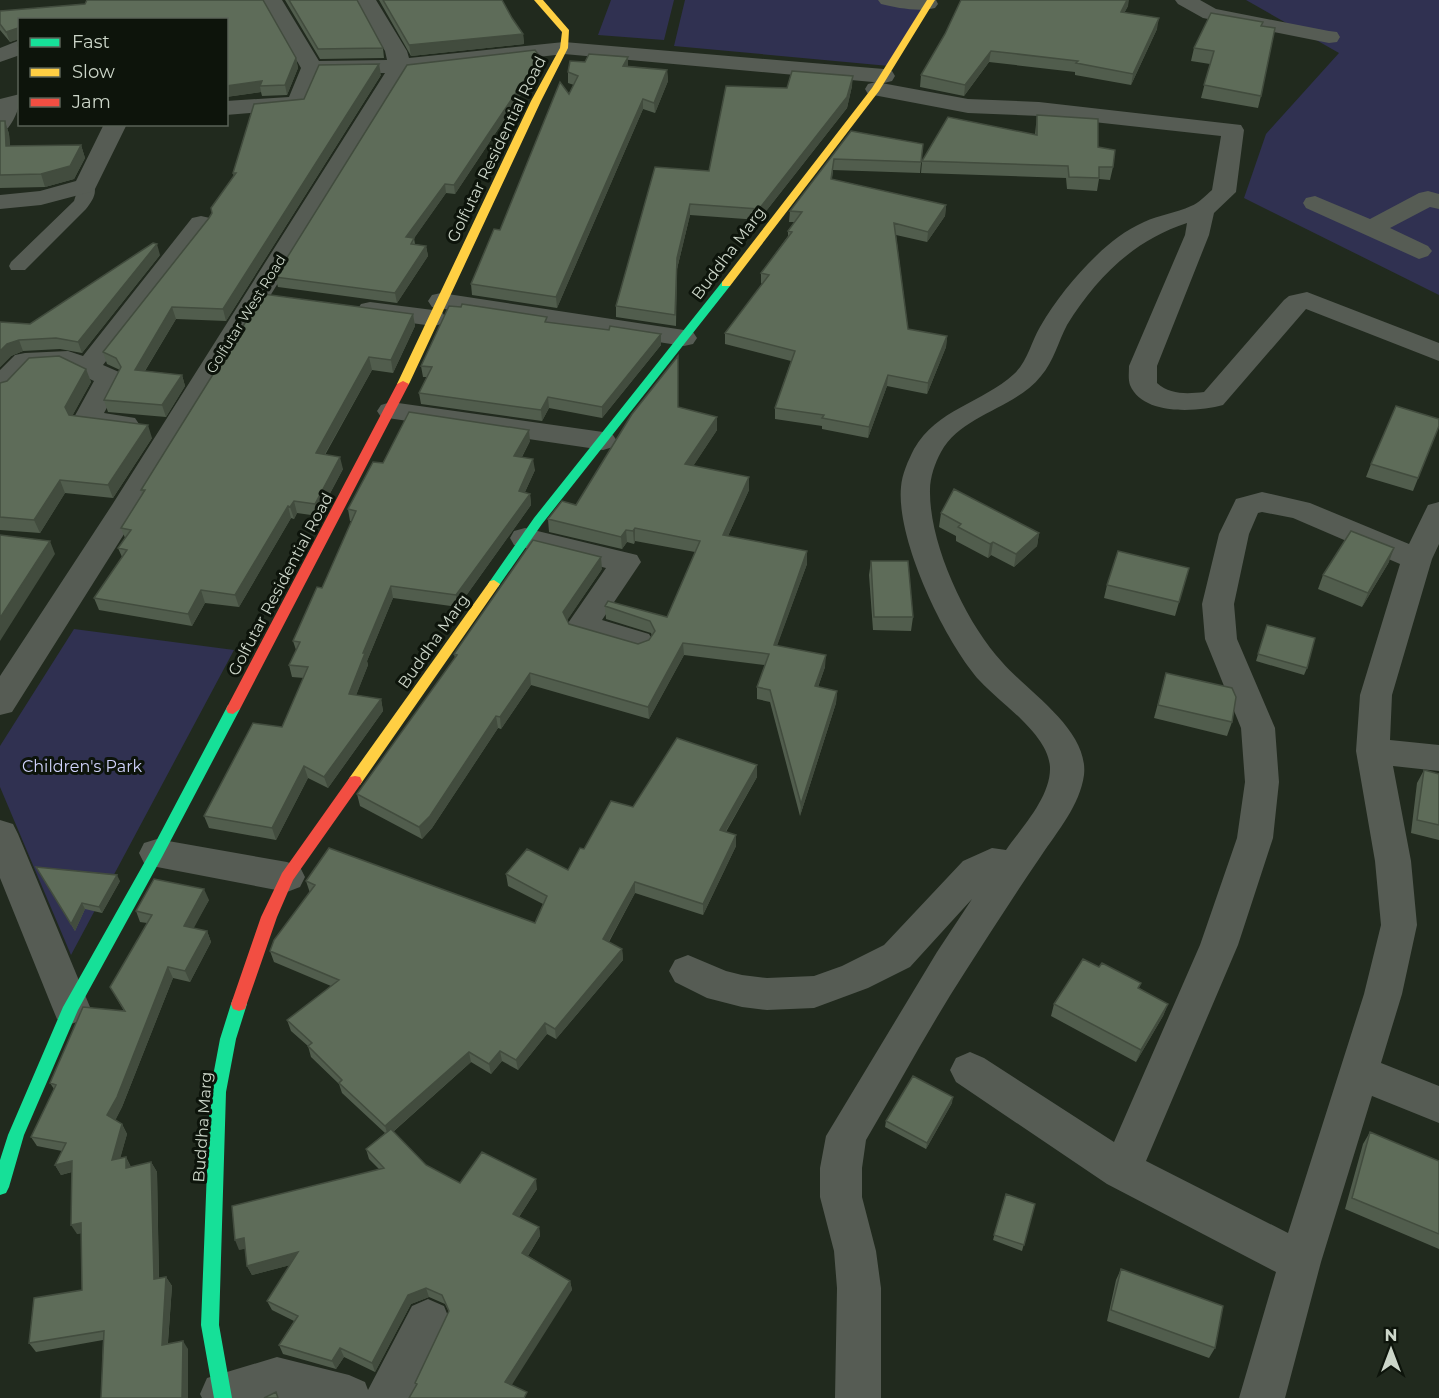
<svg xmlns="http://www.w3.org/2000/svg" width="1439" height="1398" font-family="Montserrat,sans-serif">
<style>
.green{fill:#303151}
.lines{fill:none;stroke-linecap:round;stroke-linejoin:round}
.lane{fill:#565c54;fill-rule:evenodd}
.street{fill:#565c54;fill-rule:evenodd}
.fast{fill:#16e098;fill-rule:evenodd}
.slow{fill:#ffcf43;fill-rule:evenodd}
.jam{fill:#f24e42;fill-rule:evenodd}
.wall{fill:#515d4d}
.shaded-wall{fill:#424c3e}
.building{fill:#5e6c59;stroke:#424c3e;stroke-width:1.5}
.labels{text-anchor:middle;stroke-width:6;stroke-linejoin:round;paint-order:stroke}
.far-street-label{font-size:14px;fill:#ccd6c9;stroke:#0d140b}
.street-label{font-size:16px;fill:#ccd6c9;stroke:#0d140b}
.park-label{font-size:16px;fill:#d1d3fc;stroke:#0d140b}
</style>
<rect width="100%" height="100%" fill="#212a1e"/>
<path class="green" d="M611 0H674L664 40 598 35Z
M685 0H888L928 4 889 66 674 46Z
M1246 0H1439V295L1244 198 1266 134 1339 53Z
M74 629 234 650 71 955 0 787V746Z"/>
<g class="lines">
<path class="lane" d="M86 181 92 182C99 192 92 201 86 209L25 270H11L9 266 11 262 74 201 80 182Z"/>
<path class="street" d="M262 0H282L319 61 387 60 385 51 356 0H376L407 51 409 58 564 42 884 69 892 71 895 76 892 81 884 83 564 54 407 72 138 512 12 712 0 715V676L112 505 385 73 320 74 306 108 226 115V101L289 97 301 68Z
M878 0H936L938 4 935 8C919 12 897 8 881 4Z
M1175 0H1200L1216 9 1329 31 1337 32 1340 37 1337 42 1329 43 1203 18 1178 4Z
M20 40V55L0 62V48Z
M876 82 968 99 1039 102 1241 125 1244 130 1236 192 1214 213 1209 235 1157 366V383C1170 395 1188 394 1204 392L1284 300 1289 296 1307 292 1439 343V361L1306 309 1223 405C1197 412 1143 416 1130 385 1128 379 1129 372 1129 366L1185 235 1187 223C1134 240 1096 278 1067 325 1058 342 1054 361 1041 376 1015 409 962 414 941 452 935 463 930 477 930 490 929 544 966 623 1002 662 1028 692 1089 730 1084 775 1080 805 1057 832 1041 856 1015 894 990 933 965 972 930 1026 899 1084 866 1140L862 1168V1197L876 1251 881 1288V1398H835L837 1288 834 1251 820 1197V1168L826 1136 937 952 972 899 910 967 868 988 814 1008 767 1010 742 1007 707 998 675 982 669 971 675 960 688 955 726 971 742 975 767 978 814 976 842 966 884 945 963 861 992 848 1006 850C1022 827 1051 797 1050 767 1048 734 1001 704 980 681 945 642 896 540 901 487 902 474 908 461 914 449 937 409 982 403 1014 374 1028 361 1031 342 1040 327 1055 301 1075 276 1096 256 1110 242 1126 230 1144 222 1159 215 1176 213 1191 206 1199 203 1206 195 1212 190L1221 136 1039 116 968 113 868 94 865 89 868 84Z
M20 94C20 107 16 117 8 128L0 130V99Z
M104 124H127L94 191 41 205 0 209V195L40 191 76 181Z
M1428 191 1439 194V209L1430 207 1390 228 1428 246 1432 251 1428 256 1419 259 1306 208 1303 203 1306 198 1315 196 1370 219 1419 193Z
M201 216 210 218 213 223 103 365 119 372 123 378 104 413 135 418 139 424 135 430 125 433 76 427 72 421 94 381 64 367 33 369 10 392 0 395V370L15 355 25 353 68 351 83 356 192 218Z
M441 293 684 330 693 332 697 338 693 344 684 346 432 307 428 301 432 295Z
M370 302 433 310 442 312 446 318 442 324 433 326 361 316 357 310 361 304Z
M391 402 603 432 613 435 617 441 613 447 603 450 381 417 377 411 381 405Z
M1262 492 1310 503 1409 544 1428 505 1439 502V544L1432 559 1392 695 1390 740 1439 745V771L1393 766 1411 861 1417 925 1402 994 1381 1063 1439 1086V1123L1372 1096 1321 1262 1285 1398H1239L1276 1272 1107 1184 956 1082 950 1070 956 1058 970 1052 984 1058 1114 1142 1200 945 1237 838 1245 782 1241 728 1205 639 1202 604 1219 534 1236 499ZM1262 512 1293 518 1400 564 1360 695 1356 751 1375 861 1381 925 1364 994 1288 1233 1146 1161 1238 945 1273 838 1279 782 1275 728 1237 639 1234 604 1249 534 1258 513Z
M525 528 637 555 641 562 602 620 649 634 654 642 649 650 638 654 571 634 566 626 606 568 514 545 510 538 514 531Z
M0 820 13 824 18 834 90 1007 85 1019 71 1024 57 1019 52 1007 0 878Z
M157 839 287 862 300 867 305 877 300 887 287 892 157 867 144 863 139 853 144 843Z
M428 1299 444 1306 450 1321 412 1398H202L200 1394 207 1378 277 1357 349 1375 365 1382 368 1390 412 1306Z"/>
<path class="fast" d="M726 281 730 282V286L542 524 498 587H490L488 584 490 581 534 518 722 282Z
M233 704 240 709 162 857 78 1010 24 1135 9 1187 6 1193 0 1195V1160L8 1135 63 1007 152 849 228 705Z
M239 997 245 999 247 1004 236 1039 226 1092 219 1325 232 1398H214L201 1325 210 1092 220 1039 231 1004 233 999Z"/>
<path class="slow" d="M534 0H543L569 30 568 48 541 101 409 384 407 386H399L397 384 531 101 560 48 562 32Z
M927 0H935L879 91 730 286H722V282L872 88Z
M494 580 500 584 498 587 360 785H350L348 781 350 777 490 581Z"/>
<path class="jam" d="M403 381 409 384 240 709 233 714 228 713 226 709 397 384Z
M355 776 360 777 362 781 360 785 293 880 277 917 245 1009 239 1011 233 1009 231 1004 261 917 282 873 350 777Z"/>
</g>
<path class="wall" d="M87 0H263L296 58 298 68 287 95 262 96 261 92 226 97V20H20V50L18 46V39L10 42 0 30V11L85 4Z
M285 0H357L383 48 384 58 320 59Z
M379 0H502L512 18 523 34 524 44 411 56Z
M1128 6 1124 13 1157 29 1131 85 1075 75V72L989 62 964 96 920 87 921 75 945 34Z
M1262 26 1261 96 1258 108 1201 98 1210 64 1191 61 1194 48Z
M540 57V66L455 194 446 193 414 238 415 244 426 246 428 256 397 303 278 287 275 277Z
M628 66 667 70 668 81 655 113 643 109 557 308 472 295 471 284 500 230 574 85 568 83V72Z
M381 75 226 321 176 319 145 371 182 375 185 386 166 417 108 412 104 400 120 370 107 364 103 352 209 218 234 177 233 173 304 99Z
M852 86 847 108 759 220 690 215 677 269 676 326 616 317V306L709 171Z
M1037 115 1113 167 1110 180 1099 179 1097 191 1067 189 1066 178 921 173 922 161 1035 134Z
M0 121H5L9 134 10 146 81 145 85 158 74 179 45 187 0 188Z
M851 131 923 144 920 173 833 170 832 179 946 205 945 216 927 242 896 235 908 329 947 336 946 347 927 394 887 386 868 438 822 429V426L775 419V408L791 361 725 344V333L762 284 761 283V273L788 236V231L795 222H789L790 211Z
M160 255 82 353 60 349 23 351 11 356 0 367V322L30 324Z
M413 314 415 326 393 373 372 370 325 455 343 469 318 516 297 513 294 519 291 518 239 607 205 603 192 626 99 610 94 598 122 557 118 548 125 538 121 528 142 495 141 490Z
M548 322 609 330 661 334V345L602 418 549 408 542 421 421 404 419 393 427 377H423L421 366Z
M86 369 91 382 72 416 152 438 113 498 65 493 40 533 0 530V383Z
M678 407 717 417V430L693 466 749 477V490L728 536 807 551V564L777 645 825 667 818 687 837 691 836 703 800 816 770 702 757 699V687L765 665 684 655 649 719 531 685 501 729 498 728 432 828 422 839 360 806 357 794 455 658 454 654 602 569 567 620 569 624 638 644 649 640 652 636 651 633 606 619 605 606 667 617 695 552 635 541 634 544 627 542 622 549 549 532 548 519 576 505Z
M1439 426 1413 491 1366 477 1371 464Z
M530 441 522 457 535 470 525 492 530 494 531 505 458 607 393 598 367 661 368 665 356 695 381 699 383 711 328 788 308 778 276 840 209 828 204 816 282 727 304 678 292 677 289 665 296 650 293 641 322 588 352 521H350L348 509 383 463Z
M941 513 1039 533 1037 546 1014 567 991 555 988 558 956 541V536L939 527Z
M871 561 913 617 911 631 873 630 869 575Z
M1389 562 1362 607 1318 589 1323 575Z
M1189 568 1175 616 1104 598 1107 585Z
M1267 625 1307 668 1304 675 1256 661Z
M1166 673 1232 722 1227 736 1154 718Z
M757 765V777L726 832 736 846 703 915 635 893 609 942 622 949 623 960 556 1039 547 1034 518 1070 502 1061 491 1074 471 1062 393 1132 426 1165 460 1183 537 1189 519 1217 539 1227 540 1236 528 1256 570 1281 572 1290 416 1386 415 1383 449 1312 445 1304 429 1297 411 1304 375 1372 344 1357 336 1369 283 1354 279 1345 294 1321 272 1310 267 1301 290 1265 252 1275 247 1266 245 1248 239 1250 379 1169 369 1159 366 1149 385 1133 342 1093 339 1084 311 1057 308 1046 291 1031 287 1020 331 986 274 962 270 951 310 893 306 881 535 923 543 904 508 886 506 874 568 870 584 849 633 807Z
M1424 770 1439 774V840L1411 833 1417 783Z
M36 867 120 881 102 913 85 909 75 931Z
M209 900 193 928 207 931 211 942 190 982 173 978 122 1107 115 1120 122 1124 127 1134 120 1158 126 1157 131 1167 151 1162 157 1172 159 1278 166 1277 172 1286 168 1343 188 1349V1398H101L103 1340 36 1352 29 1343 82 1290 81 1233 77 1234 72 1172 61 1175 55 1165 62 1151 37 1146 31 1137 54 1089 50 1083 124 1011 110 987 147 923 140 922 136 911Z
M1099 967 1141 983 1139 988 1168 1004 1163 1016 1136 1062 1051 1016 1054 1004Z
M952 1103 926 1149 885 1127 886 1121Z
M1370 1132 1439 1161V1249L1345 1209 1363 1144Z
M1006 1194 1035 1204 1022 1251 993 1240Z
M1121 1269 1215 1348 1209 1358 1107 1321 1116 1280Z"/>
<path class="shaded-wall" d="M1127 0H1129L1128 6 1119 23 1121 12Z
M1159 18 1157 29 1131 85 1133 74Z
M18 28 20 39 10 42 6 32Z
M523 34 524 44 411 56 409 45Z
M991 51 989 62 964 96 965 85Z
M540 57V66L455 194 454 185Z
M628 57V68L623 66Z
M296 58 298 68 287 95 285 85Z
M379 64 381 75 226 321 223 309Z
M667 70 668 81 655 113 654 103Z
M853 76 852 86 847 108 759 220V209Z
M262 81 260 86 261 92 226 97V86Z
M643 99V109L557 308 556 297Z
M5 121 9 134 11 159 6 146Z
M81 145 85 158 74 179 45 187 41 174Z
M445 184 446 193 408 247 406 237Z
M690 204V215L677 269 676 326 677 258Z
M946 205 945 216 927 242 928 232Z
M157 244 160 255 82 353 78 342Z
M426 246 428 256 397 303 395 293Z
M172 307 176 319 138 382 135 370Z
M413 314 415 326 393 373 391 360Z
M661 334V345L602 418V407Z
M947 336 946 347 927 394 928 383Z
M19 340 23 351 11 356 0 367V351L7 344Z
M369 357 372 370 318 466 316 453Z
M86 369 91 382 70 420 65 407Z
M182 375 185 386 166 417 162 405Z
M888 375 887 386 868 438 869 427Z
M548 397 549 408 542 421 541 410Z
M717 417V430L686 477 685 464Z
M148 425 152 438 113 498 108 485Z
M529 430 530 441 516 468 514 456Z
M340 457 343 469 318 516 315 504Z
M533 459 535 470 520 503 519 491Z
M749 477V490L723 547V535Z
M60 480 65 493 40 533 34 520Z
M530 494 531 505 458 607 456 595Z
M294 501 297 513 294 519 290 507Z
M288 506 291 518 239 607 235 595Z
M635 528V541L634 544 633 531Z
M626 530 627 542 622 549 621 537Z
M1039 533 1037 546 1014 567 1016 554Z
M50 541 55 554 0 641V618Z
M993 542 991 555 988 558 990 544Z
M1394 548 1389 562 1362 607 1368 593Z
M807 551V564L773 657 774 645Z
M601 557 602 569 564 625 563 612Z
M391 586 393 598 367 661 368 665 352 706 349 694 363 653Z
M201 590 205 603 192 626 188 614Z
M683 643 684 655 649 719 648 707Z
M826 655 825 667 814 698 815 686Z
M530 673 531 685 501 729 500 717Z
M837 691 836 703 800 816 801 804Z
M381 699 383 711 328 788 324 777Z
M496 716 498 728 432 828 422 839 419 827Z
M757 765V777L720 841V830Z
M304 766 308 778 276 840 272 828Z
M736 835V846L703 915V904Z
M117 875 120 881 102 913 99 907Z
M635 882V893L604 950 603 939Z
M204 889 209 900 189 937 184 926Z
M82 903 85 909 75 931 71 924Z
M207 931 211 942 190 982 185 971Z
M622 949 623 960 556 1039 555 1029Z
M168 967 173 978 122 1107 113 1125 107 1115Z
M1168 1004 1163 1016 1136 1062 1141 1050Z
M545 1023 547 1034 518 1070 516 1060Z
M500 1051 502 1061 491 1074 489 1064Z
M469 1052 471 1062 388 1136 385 1126Z
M953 1097 952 1103 926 1149 927 1143Z
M122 1124 127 1134 117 1170 112 1160Z
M126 1157 131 1167 126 1168Z
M72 1161 78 1170 61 1175 55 1165Z
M151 1162 157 1172 159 1288 154 1279Z
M536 1179 537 1189 515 1223 513 1214Z
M81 1223 87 1232 77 1234 71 1225Z
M539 1227 540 1236 524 1262 522 1253Z
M244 1238 249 1248 239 1250 235 1240Z
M298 1252 302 1262 252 1275 247 1266Z
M166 1277 172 1286 167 1353 162 1345Z
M570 1281 572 1290 508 1391 505 1382Z
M426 1288 429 1297 411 1304 375 1372 372 1363 408 1295Z
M183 1341 188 1349V1398H182Z
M340 1348 344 1357 336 1369 332 1361Z"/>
<path class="building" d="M87 0H263L296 58 285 85 260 86 262 81 226 86V20H20V48L18 46V28L6 32 0 24V11L85 4Z
M289 0H357L383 48 318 49Z
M383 0H502L512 18 523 34 409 45Z
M961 0H1127L1121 12 1159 18 1133 74 1076 63 1078 61 991 51 965 85 921 75 945 34Z
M1211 13 1263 22 1261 26 1275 28 1261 96 1204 85 1214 51 1194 48Z
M535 50 540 57 454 185 445 184 406 237 414 238 411 244 426 246 395 293 275 277 407 65Z
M589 54 628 57 623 66 667 70 654 103 643 99 556 297 471 284 494 229 500 230 560 82 569 94 578 76 568 72 570 61 585 62Z
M379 64 223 309 172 307 135 370 182 375 162 405 104 400 121 367 116 358 103 352 209 218 212 213 211 208 236 173H233L254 104 304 99 319 65Z
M792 71 853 76 847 97 759 209 690 204 677 258 675 315 616 306 655 167 709 171 726 86 787 88Z
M1037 115 1098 119V147L1115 150 1113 167H1099V178L1069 177 1068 166 922 161 948 117 1037 135Z
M0 121H5L6 146 81 145 70 166 41 174 0 175Z
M851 131 923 144 921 162 834 159 831 179 946 205 928 232 894 223 908 329 947 336 928 383 888 375 869 427 822 418 824 415 775 408 795 351 725 333 769 275 761 273 792 232 788 231 802 212 790 211Z
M153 243 157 244 78 342 56 338 19 340 7 344 0 351V322L30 324Z
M263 294 413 314 391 360 369 357 316 453 340 457 315 504 294 501 290 507 288 506 235 595 201 590 188 614 94 598 127 550 118 548 131 530 121 528 145 490H141Z
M462 304 547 317 545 322 609 330 610 326 661 334 602 407 548 397 541 410 419 393 432 367 421 366 449 306 461 307Z
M59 356 86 369 65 407 69 415 148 425 108 485 60 480 34 520 0 517V383L7 381 29 358Z
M678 356V407L717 417 685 464 749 477 723 535 807 551 774 645 826 655 815 686 837 691 801 804 770 690 757 687 769 654 683 643 648 707 530 673 500 717 496 716 430 816 419 827 357 794 457 655 454 654 533 540 601 557 563 612 569 624 638 644 649 640 655 631 650 621 605 606 608 601 667 617 700 541 635 528 633 531 626 530 621 537 548 519 562 501 576 505 632 414Z
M1396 406 1439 419V426L1418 478 1371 464Z
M409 412 529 430 514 456 533 459 519 491 530 494 456 595 391 586 363 653H365L349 694 381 699 324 777 304 766 272 828 204 816 253 723 282 727 308 667 289 665 300 642 293 641 317 587 322 588 356 511 348 509 373 462 383 463Z
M954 489 1039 533 1016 554 993 542 990 544 958 527 961 524 941 513Z
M1351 531 1394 548 1368 593 1323 575Z
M0 535 50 541 0 618Z
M1118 551 1189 568 1179 602 1107 585Z
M871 561H908L913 617H874Z
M1267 625 1315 638 1307 668 1258 654Z
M1166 673 1232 688 1236 697 1232 722 1158 705Z
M677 738 757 765 720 830 736 835 703 904 635 882 603 939 622 949 555 1029 545 1023 516 1060 500 1051 489 1064 469 1052 385 1126 339 1083 342 1080 308 1046 312 1043 287 1020 339 980 270 951 274 940 315 885 306 881 329 848 535 923 547 896 506 874 527 849 568 870 580 848 584 849 611 801 633 807Z
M1424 770 1439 774V825L1417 820Z
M36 867 117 875 99 907 82 903 71 924Z
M154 879 204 889 184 926 207 931 185 971 168 967 117 1097 107 1115 122 1124 112 1160 126 1157V1168L151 1162 154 1279 166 1277 162 1345 183 1341 182 1398H101L104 1331 29 1343 34 1298 82 1290 81 1223 71 1225 72 1161 55 1165 66 1143 31 1137 56 1085 50 1083 83 1007 125 1011 110 987 152 915 136 911Z
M1083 959 1099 967 1102 963 1141 983 1138 988 1168 1004 1141 1050 1054 1004Z
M913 1076 953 1097 927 1143 886 1121Z
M391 1129 426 1165 460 1183 482 1152 536 1179 513 1214 539 1227 522 1253 570 1281 505 1382 527 1392 524 1398H409L417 1384 415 1383 449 1311 442 1295 426 1288 408 1295 372 1363 340 1348 332 1361 279 1345 298 1316 267 1301 298 1252 247 1266 244 1238 235 1240 232 1206 384 1168 366 1149Z
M1370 1132 1439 1161V1234L1352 1198Z
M1006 1194 1035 1204 1024 1245 994 1235Z
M1121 1269 1223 1306 1215 1348 1111 1310Z
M276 1392 278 1398H264Z"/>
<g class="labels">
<g class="far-street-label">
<text transform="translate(246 314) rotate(-58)" y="5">Golfutar West Road</text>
</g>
<g class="street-label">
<text transform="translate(496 149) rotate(-64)" y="6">Golfutar Residential Road</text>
<text transform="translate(728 253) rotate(-53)" y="6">Buddha Marg</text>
<text transform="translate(280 584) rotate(-62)" y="6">Golfutar Residential Road</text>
<text transform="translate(433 641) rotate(-55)" y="6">Buddha Marg</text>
<text transform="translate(202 1127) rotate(-86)" y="6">Buddha Marg</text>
</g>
<g class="park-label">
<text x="82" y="772">Children's Park</text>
</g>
</g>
<rect x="18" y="18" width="210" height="108" fill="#0d140b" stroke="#596257" stroke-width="1.5"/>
<rect x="30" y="38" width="30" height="9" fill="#16e098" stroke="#596257" stroke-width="1.5"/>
<text x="72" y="48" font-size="18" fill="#ccd6c9">Fast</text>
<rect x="30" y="68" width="30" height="9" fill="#ffcf43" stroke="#596257" stroke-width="1.5"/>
<text x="72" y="78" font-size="18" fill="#ccd6c9">Slow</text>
<rect x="30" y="98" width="30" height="9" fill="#f24e42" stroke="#596257" stroke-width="1.5"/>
<text x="72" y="108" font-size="18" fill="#ccd6c9">Jam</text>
<g transform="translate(1391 1350)" stroke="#0d140b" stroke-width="4.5" paint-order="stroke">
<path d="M0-4.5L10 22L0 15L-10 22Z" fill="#ccd6c9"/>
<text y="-9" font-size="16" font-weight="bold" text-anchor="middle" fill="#ccd6c9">N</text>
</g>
</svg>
